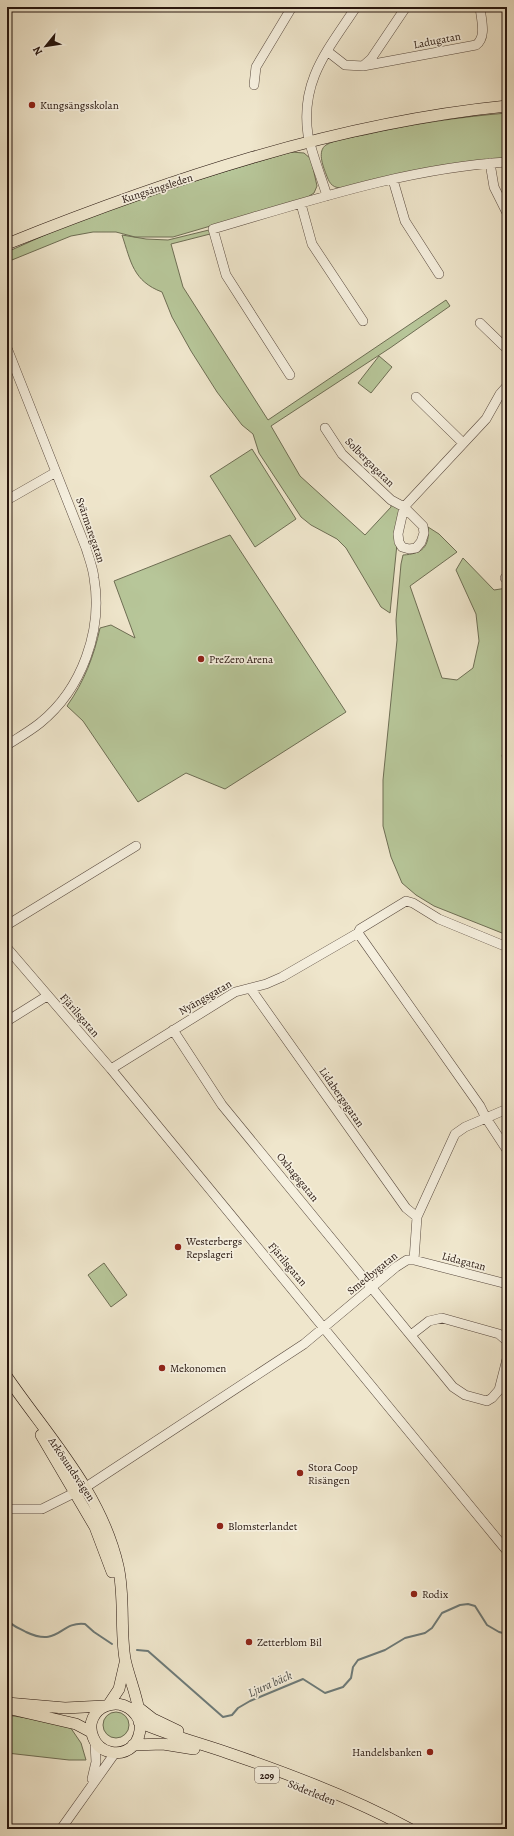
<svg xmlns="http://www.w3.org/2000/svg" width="514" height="1836" font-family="Alegreya,serif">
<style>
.green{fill:#b7c699;stroke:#6e6e54}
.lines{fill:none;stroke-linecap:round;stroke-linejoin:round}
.stream{stroke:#6d7a78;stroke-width:2}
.minor-casing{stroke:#58493e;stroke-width:10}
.major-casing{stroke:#26150e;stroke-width:12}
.minor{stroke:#f5efde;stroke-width:9}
.major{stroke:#efe6cc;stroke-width:11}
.poi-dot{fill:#8f2418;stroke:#f5efde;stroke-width:1.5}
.labels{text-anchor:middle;stroke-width:3.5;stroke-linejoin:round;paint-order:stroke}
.shield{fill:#f5efde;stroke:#64564c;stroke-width:1}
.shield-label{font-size:10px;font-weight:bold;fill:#26150e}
.street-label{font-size:11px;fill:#26150e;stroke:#f5efde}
.poi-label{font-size:11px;fill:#26150e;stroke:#f5efde;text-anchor:start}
.water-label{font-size:12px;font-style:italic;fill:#4f504c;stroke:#f5efde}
</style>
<rect width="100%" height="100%" fill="#efe6cc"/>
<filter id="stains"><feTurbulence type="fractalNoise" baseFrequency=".005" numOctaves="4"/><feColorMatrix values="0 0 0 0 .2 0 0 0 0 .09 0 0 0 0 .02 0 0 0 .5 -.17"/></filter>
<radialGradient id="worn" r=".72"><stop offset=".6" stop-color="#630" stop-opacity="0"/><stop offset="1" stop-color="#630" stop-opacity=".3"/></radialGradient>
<path class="green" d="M507 113V158L340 188C331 187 329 182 326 174 323 166 317 151 326 145 336 139 353 137 364 135 412 124 459 117 507 113Z
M291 152 304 153 311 159 317 186 314 193 306 198 173 237H135L116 232H93L71 236 7 262V252L94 213 220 173Z
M213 229 214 233 171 244 183 287 268 420 446 300 450 306 390 348 271 426 300 476 365 535 391 507V500L404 507 398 534 390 613 381 607 346 548 337 539 311 525 301 517 259 453 253 434 242 425 217 392 191 351 172 317 162 292C133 281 131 262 122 235L146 239 168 240Z
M379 356 392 367 371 393 358 383Z
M252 449 296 519 255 547 210 476Z
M428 527 439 534 457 552 410 586 442 678 457 680 473 668 479 641 476 614 456 570 463 558 494 590 507 588V749L502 755 507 783V935L434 906 416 895 402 883 391 857 383 826V780L397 640 396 620 401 564 403 555C422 554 430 547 428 527Z
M230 535 346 712 225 789 186 773 138 802 83 721 67 706C84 682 94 656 100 628L111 625 135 638 114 581Z
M104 1263 127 1295 111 1307 88 1275Z
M103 1725a13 13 0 1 1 26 0a13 13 0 1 1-26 0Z
M7 1715 68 1724 81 1743 86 1760H69L7 1753Z"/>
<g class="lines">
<path class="stream" d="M7 1620C12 1626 19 1628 26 1632 60 1648 59 1621 85 1624L94 1632 112 1644
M137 1650 148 1651 223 1717 232 1715 238 1708 250 1701 303 1679 325 1693 343 1687 351 1678 353 1667 358 1660 385 1650 405 1638 425 1633 432 1628 442 1613 460 1605 468 1604 475 1606 487 1625 499 1632 507 1634"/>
<defs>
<path id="minor" d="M327 51 345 65 363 66 371 59 406 7
M363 66 476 45C487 37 481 19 480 7
M254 85 256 67 292 7
M490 163 494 187 507 213
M393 180 405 221 439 274
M327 196C321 176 312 155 308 135 300 80 328 50 356 7
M301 204 312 244 363 321
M480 323 507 349
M7 348 86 548C89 558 93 568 94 578 103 630 82 689 40 723 30 731 18 738 7 745
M290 375 226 275 213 229C309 201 407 168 507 162
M416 397 463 443
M325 428 342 454 391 500 404 507 423 526 424 533 421 542 416 548 409 549 402 547 399 542 398 534 404 507 486 419 500 394 507 386
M7 500 56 472
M505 578 507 576
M7 925 136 846
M358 933 480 1106 486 1118 465 1127 455 1134 417 1217 414 1260
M7 948 111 1069 507 1551
M250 988 406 1208 417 1217
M7 1021 47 996
M173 1030 222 1105 453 1387 465 1395 487 1401 492 1398 499 1390 507 1359
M111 1069 235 992 266 984 282 977 358 933 360 929 406 901 413 903 439 919 507 947
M507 1109 486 1118 507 1150
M411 1335 429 1321 442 1318 499 1334 507 1341
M7 1509H42L86 1487 304 1344 396 1267 407 1260H414L507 1284
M92 1779 96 1762 95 1743
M61 1829 115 1753
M505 1829 507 1826"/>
<path id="major" d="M7 244C167 180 335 123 507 106
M7 1377C49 1438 101 1492 118 1566 125 1596 120 1629 125 1659 129 1682 152 1726 133 1746 120 1758 99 1753 93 1737 81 1708 124 1689 139 1720
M41 1435 95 1527 112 1572
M7 1703 65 1708 104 1706
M109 1704 119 1689 125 1663
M139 1708 153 1719 178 1731
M11 1709 76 1724 91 1732
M139 1722C168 1735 199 1743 228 1753 290 1774 353 1798 410 1829
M133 1745 163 1744 194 1749"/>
</defs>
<use href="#minor" class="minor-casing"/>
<use href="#major" class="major-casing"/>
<use href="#minor" class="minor"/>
<use href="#major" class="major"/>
</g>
<g class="poi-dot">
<circle cx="32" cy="105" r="4"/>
<circle cx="201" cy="659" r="4"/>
<circle cx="178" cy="1247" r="4"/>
<circle cx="162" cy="1368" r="4"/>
<circle cx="300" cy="1473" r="4"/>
<circle cx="220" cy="1526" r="4"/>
<circle cx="414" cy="1594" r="4"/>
<circle cx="249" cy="1642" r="4"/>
<circle cx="430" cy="1752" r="4"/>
</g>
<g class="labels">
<rect class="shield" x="255" y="1767" width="24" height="16" rx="3"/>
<g class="shield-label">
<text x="267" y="1779">209</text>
</g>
<g class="street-label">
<text transform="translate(437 40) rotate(-11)" y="4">Ladugatan</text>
<text transform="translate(157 188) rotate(-18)" y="4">Kungsängsleden</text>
<text transform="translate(370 462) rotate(45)" y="4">Solbergagatan</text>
<text transform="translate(91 530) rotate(71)" y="4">Svärmaregatan</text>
<text transform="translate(205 997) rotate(-30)" y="4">Nyängsgatan</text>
<text transform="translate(80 1015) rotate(49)" y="4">Fjärilsgatan</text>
<text transform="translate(342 1097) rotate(55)" y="4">Lidabergsgatan</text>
<text transform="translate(298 1177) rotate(51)" y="4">Oxhagsgatan</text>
<text transform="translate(464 1261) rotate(15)" y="4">Lidagatan</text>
<text transform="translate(288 1264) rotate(50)" y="4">Fjärilsgatan</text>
<text transform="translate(372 1273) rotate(-39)" y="4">Smedbygatan</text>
<text transform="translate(72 1469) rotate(56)" y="4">Arkösundsvägen</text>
<text transform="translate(312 1792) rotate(22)" y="4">Söderleden</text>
</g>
<g class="poi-label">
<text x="40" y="109">Kungsängsskolan</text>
<text x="209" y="663">PreZero Arena</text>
<text x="186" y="1245">Westerbergs<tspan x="186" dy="13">Repslageri</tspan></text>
<text x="170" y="1372">Mekonomen</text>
<text x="308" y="1471">Stora Coop<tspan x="308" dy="13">Risängen</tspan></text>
<text x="228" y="1530">Blomsterlandet</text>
<text x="422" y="1598">Rodix</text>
<text x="257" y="1646">Zetterblom Bil</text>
<text x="422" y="1756" text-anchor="end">Handelsbanken</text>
</g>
<g class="water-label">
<text transform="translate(270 1684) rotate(-24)" y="4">Ljura bäck</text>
</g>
</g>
<rect width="514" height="1836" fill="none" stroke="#efe6cc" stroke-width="24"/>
<rect x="8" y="8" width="498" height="1820" fill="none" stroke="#26150e" stroke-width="2"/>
<rect x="12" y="12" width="490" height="1812" fill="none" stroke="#26150e"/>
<g transform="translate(46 46) rotate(240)" stroke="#f5efde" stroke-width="3" paint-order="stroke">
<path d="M0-3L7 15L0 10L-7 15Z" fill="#26150e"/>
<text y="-6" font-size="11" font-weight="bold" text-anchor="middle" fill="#26150e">N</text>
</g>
<rect width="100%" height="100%" filter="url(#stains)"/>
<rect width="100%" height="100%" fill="url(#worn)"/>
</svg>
